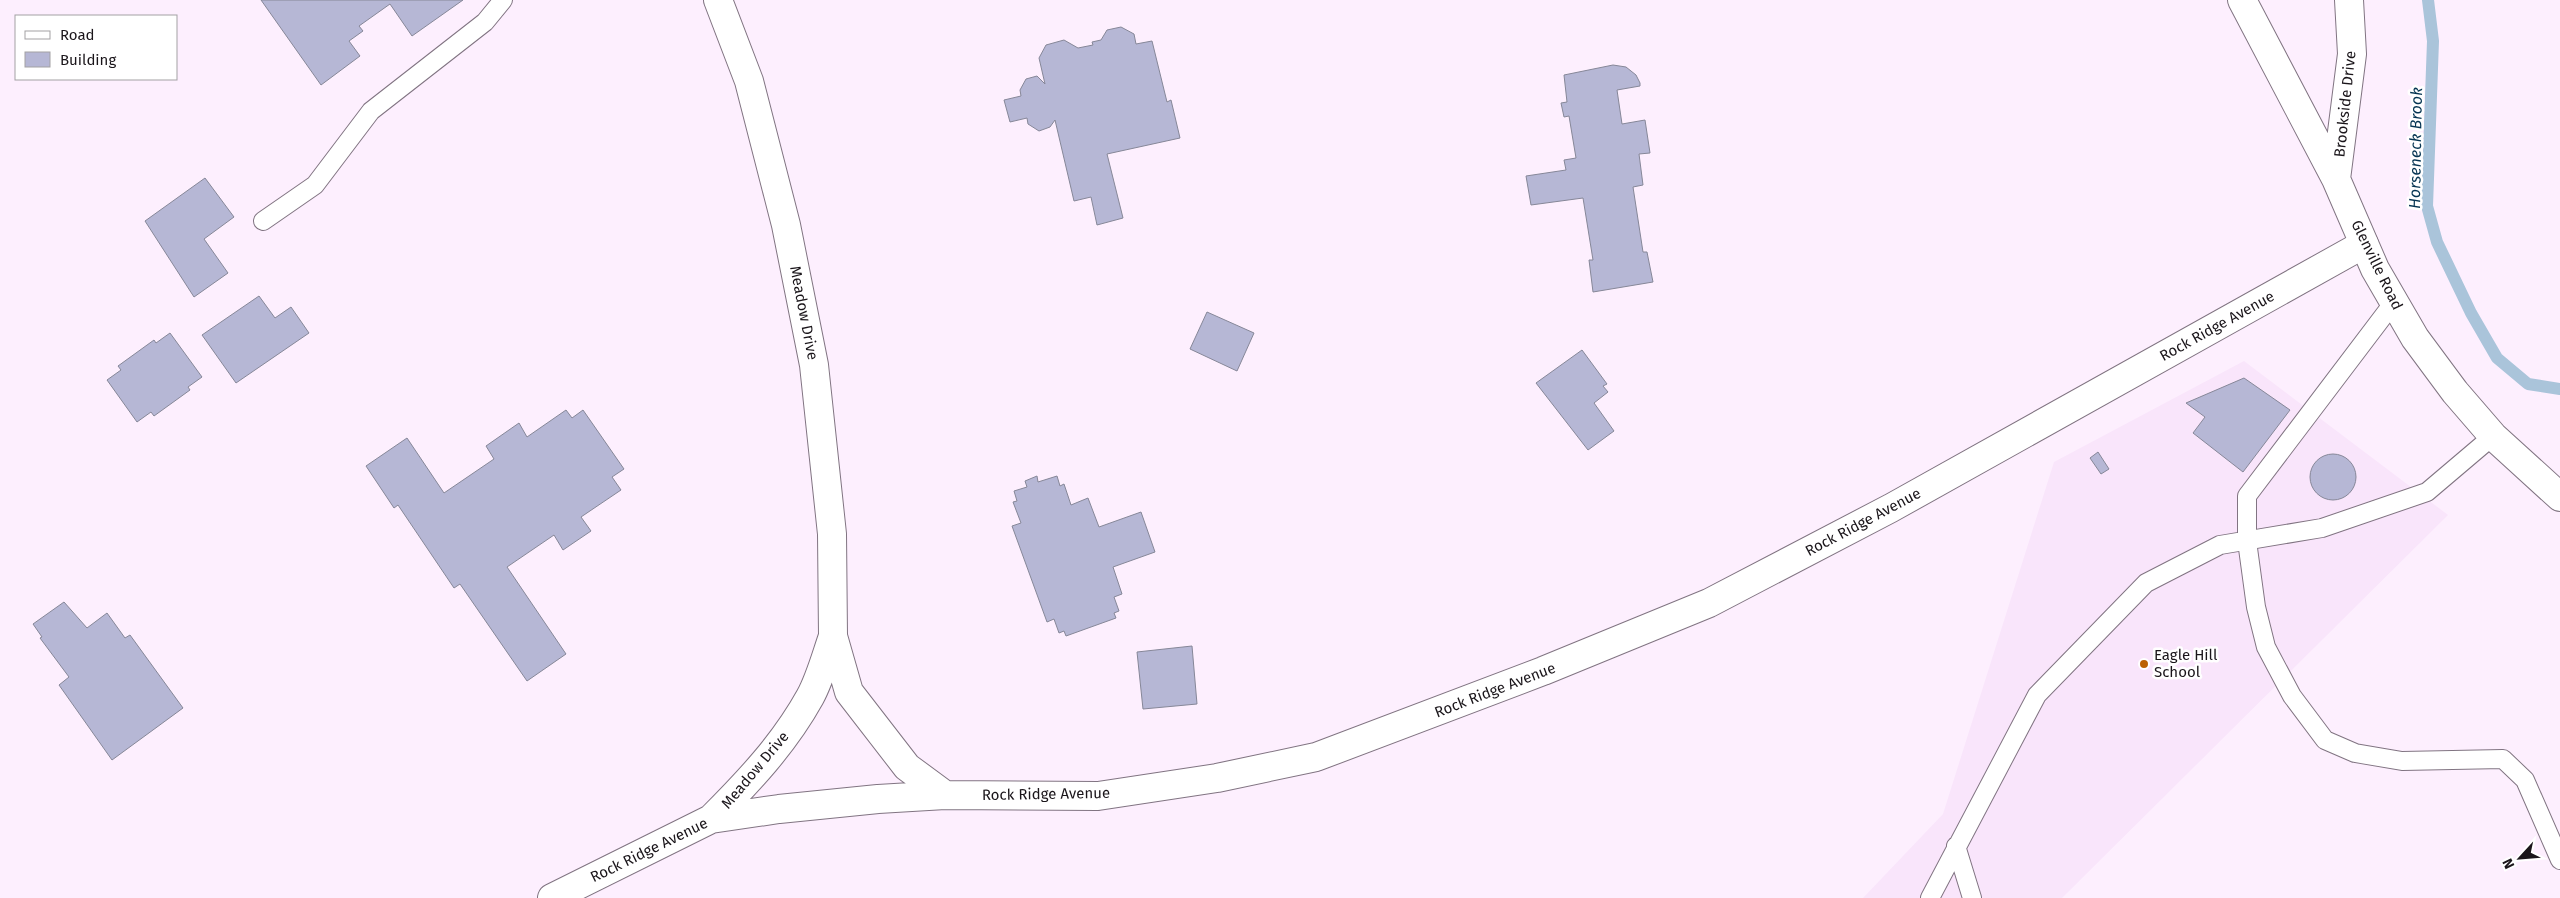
<svg xmlns="http://www.w3.org/2000/svg" width="2560" height="898" font-family="'Fira Sans',sans-serif">
<style>
.built{fill:#f9e5fb}
.lines{fill:none;stroke-linecap:round;stroke-linejoin:round}
.stream{stroke:#aac4da;stroke-width:12}
.building{fill:#b6b7d5;stroke:#868798}
.lane-casing{stroke:#817482;stroke-width:20}
.street-casing{stroke:#817482;stroke-width:30}
.secondary-casing{stroke:#817482;stroke-width:30}
.lane{stroke:#fff;stroke-width:18}
.street{stroke:#fff;stroke-width:28}
.secondary{stroke:#fff;stroke-width:28}
.poi-dot{fill:#bb6102;stroke:#fff;stroke-width:2}
.labels{text-anchor:middle;stroke-width:5;stroke-linejoin:round;paint-order:stroke}
.street-label{font-size:15px;fill:#1a151a;stroke:#fff}
.poi-label{font-size:15px;fill:#1a151a;stroke:#fff;text-anchor:start}
.water-label{font-size:16px;font-style:italic;fill:#053452;stroke:#fff}
</style>
<rect width="100%" height="100%" fill="#fdeffe"/>
<path class="built" d="M2244 361 2448 515 2062 898H1863L1943 814 2054 462Z"/>
<g class="lines">
<path class="stream" d="M2428 0 2433 41 2427 206 2437 242 2471 313 2497 358 2528 384 2560 389"/>
</g>
<path class="building" d="M261 0H463L412 36 390 4 359 26 363 31 349 41 360 56 321 85Z
M1121 27 1134 34 1136 44 1152 41 1167 102 1171 100 1180 138 1107 154 1123 218 1097 225 1091 197 1074 201 1055 120 1050 127 1039 131 1028 124 1027 118 1010 122 1004 100 1021 96 1020 90 1026 79 1037 76 1045 84 1039 58 1046 45 1064 40 1078 48 1093 45 1092 42 1101 40 1107 30Z
M1613 65 1626 67 1636 75 1640 83V86L1617 90 1622 124 1645 120 1650 153 1639 154 1643 185 1633 187 1643 252H1647L1653 282 1593 292 1589 260H1593L1583 198 1531 205 1526 176 1566 170 1564 160 1576 158 1569 116 1564 117 1561 103 1567 102 1564 75Z
M205 178 234 217 204 239 228 273 194 297 145 221Z
M259 296 275 318 291 307 309 333 236 383 202 335Z
M1207 312 1254 333 1237 371 1190 349Z
M170 333 202 377 188 387 190 390 154 416 151 412 137 422 107 380 121 370 118 366 154 340 156 343Z
M1582 350 1607 384 1603 386 1608 392 1594 403 1614 431 1588 450 1536 383Z
M2244 378 2290 410 2243 472 2193 433 2205 417 2186 403Z
M566 410 572 418 583 410 624 469 612 477 621 490 581 517 591 531 563 550 554 535 507 567 566 654 527 681 460 584 454 588 398 505 394 508 366 466 407 438 444 493 494 459 486 446 519 423 527 437Z
M2098 452 2109 469 2101 474 2090 458Z
M2310 477a23 23 0 1 1 46 0a23 23 0 1 1-46 0Z
M1037 476 1038 482 1057 476 1060 486 1064 484 1071 505 1088 498 1099 527 1141 512 1155 552 1113 567 1122 594 1114 597 1119 611 1114 613 1116 618 1066 636 1064 631 1059 633 1054 619 1047 622 1012 526 1021 523 1013 502 1017 501 1014 491 1027 487 1025 481Z
M64 602 87 628 107 613 125 638 130 635 183 708 112 760 59 685 69 677 40 638 42 637 33 624Z
M1192 646 1197 704 1143 709 1137 652Z"/>
<g class="lines">
<defs>
<path id="lane" d="M263 221 315 185 371 111 485 22 503 0
M2394 302 2247 496V541L2256 607 2266 647 2292 696 2325 740 2355 753 2402 761 2503 759 2525 780 2560 860
M1956 846 1972 898
M1930 898 2037 695 2146 583 2220 545 2322 528 2427 492 2493 436"/>
<path id="street" d="M718 0 749 81 786 225 814 365 832 534 833 636 849 692 907 767 945 795
M711 819C748 782 784 744 810 697 820 679 826 656 833 636
M552 898 711 819 779 809 878 799 945 795 1098 796 1217 778 1316 757 1543 671 1709 603 1891 508 2364 244"/>
<path id="secondary" d="M2242 0 2336 179 2375 269 2415 338 2455 392 2493 436 2560 497
M2336 179 2352 54 2349 0"/>
</defs>
<use href="#lane" class="lane-casing"/>
<use href="#street" class="street-casing"/>
<use href="#secondary" class="secondary-casing"/>
<use href="#lane" class="lane"/>
<use href="#street" class="street"/>
<use href="#secondary" class="secondary"/>
</g>
<circle class="poi-dot" cx="2144" cy="664" r="5"/>
<g class="labels">
<g class="street-label">
<text transform="translate(2345 104) rotate(-84)" y="5">Brookside Drive</text>
<text transform="translate(2377 265) rotate(64)" y="5">Glenville Road</text>
<text transform="translate(804 313) rotate(79)" y="5">Meadow Drive</text>
<text transform="translate(2217 326) rotate(-29)" y="5">Rock Ridge Avenue</text>
<text transform="translate(1863 522) rotate(-28)" y="5">Rock Ridge Avenue</text>
<text transform="translate(1495 690) rotate(-21)" y="5">Rock Ridge Avenue</text>
<text transform="translate(755 770) rotate(-50)" y="5">Meadow Drive</text>
<text transform="translate(1046 794) rotate(-1)" y="5">Rock Ridge Avenue</text>
<text transform="translate(649 850) rotate(-26)" y="5">Rock Ridge Avenue</text>
</g>
<g class="poi-label">
<text x="2154" y="660">Eagle Hill<tspan x="2154" dy="17">School</tspan></text>
</g>
<g class="water-label">
<text transform="translate(2415 148) rotate(-89)" y="6">Horseneck Brook</text>
</g>
</g>
<rect x="15" y="15" width="162" height="65" fill="#ffffff" stroke="#a3a1a3"/>
<rect x="25" y="31" width="25" height="8" fill="#ffffff" stroke="#a3a1a3"/>
<text x="60" y="40" font-size="15" fill="#1a151a">Road</text>
<rect x="25" y="52" width="25" height="15" fill="#b6b7d5" stroke="#a3a1a3"/>
<text x="60" y="65" font-size="15" fill="#1a151a">Building</text>
<g transform="translate(2520 858) rotate(244)" stroke="#ffffff" stroke-width="4" paint-order="stroke">
<path d="M0-4L9 19L0 12L-9 19Z" fill="#1a151a"/>
<text y="-8" font-size="14" font-weight="bold" text-anchor="middle" fill="#1a151a">N</text>
</g>
</svg>
